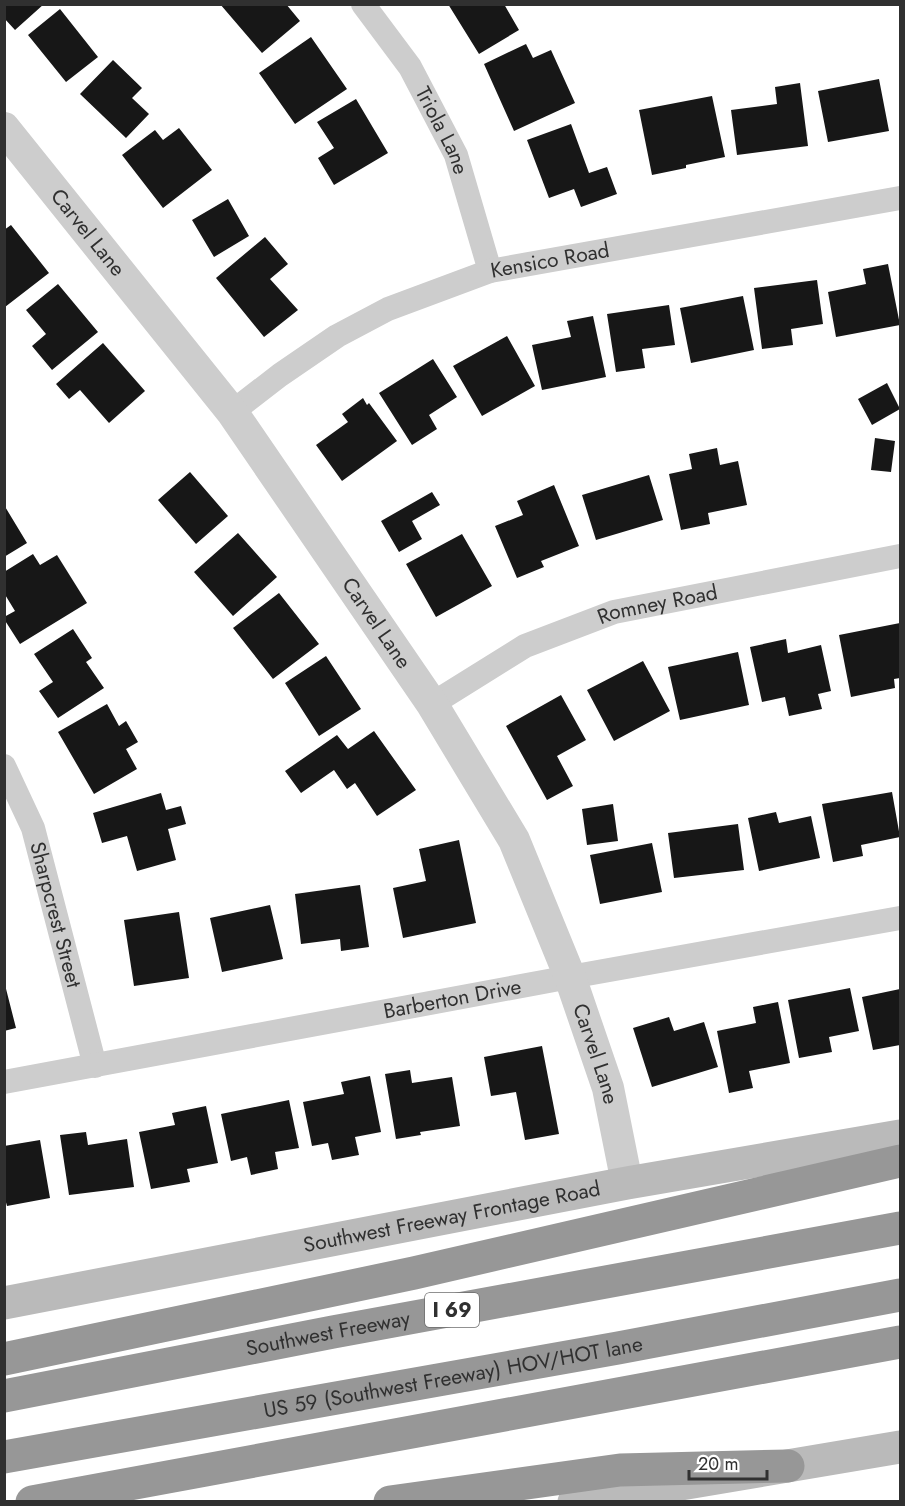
<svg xmlns="http://www.w3.org/2000/svg" width="905" height="1506" font-family="Jost,sans-serif">
<style>
.building{fill:#171717}
.lines{fill:none;stroke-linecap:round;stroke-linejoin:round}
.minor{stroke:#cdcdcd;stroke-width:24}
.tertiary{stroke:#cdcdcd;stroke-width:32}
.secondary{stroke:#bababa;stroke-width:33}
.motorway{stroke:#979797;stroke-width:33}
.labels{text-anchor:middle;stroke-width:6;stroke-linejoin:round;paint-order:stroke}
.shield{fill:#fff;stroke:#6e6e6e;stroke-width:1.5}
.shield-label{font-size:20px;font-weight:bold;fill:#303030}
.street-label{font-size:21px;fill:#303030;stroke:#fff}
</style>
<rect width="100%" height="100%" fill="#fff"/>
<path class="building" d="M4 4H44L15 30 4 18Z
M220 4H286L300 21 262 53Z
M448 4H504L519 30 479 54Z
M60 9 98 57 66 82 28 35Z
M311 37 347 89 295 124 259 73Z
M526 44 533 58 551 50 575 103 514 131 484 64Z
M113 60 142 88 132 98 149 114 126 138 80 94Z
M879 79 889 131 828 142 818 91Z
M800 83 808 146 737 155 731 110 777 104 775 87Z
M712 96 725 157 686 165V168L652 175 639 110Z
M356 99 388 153 334 185 318 158 334 148 317 122Z
M571 124 589 173 607 167 617 194 581 207 574 189 549 198 527 140Z
M179 128 212 170 163 208 122 155 155 130 163 140Z
M228 199 249 236 214 257 192 220Z
M11 225 49 273 5 307 4 230Z
M265 237 288 264 270 279 298 310 264 337 216 278Z
M888 264 900 325 836 337 828 292 866 284 863 269Z
M817 280 823 324 791 329 793 345 762 349 754 288Z
M58 284 98 332 52 370 32 346 46 334 26 310Z
M743 296 754 350 691 363 680 308Z
M669 305 675 345 642 349 645 368 616 372 607 314Z
M593 316 606 377 542 390 532 345 571 337 567 321Z
M507 336 535 386 482 416 453 366Z
M103 343 145 391 109 423 80 390 69 399 56 384Z
M433 359 457 397 429 415 437 429 412 445 379 393Z
M887 383 900 409 872 425 858 399Z
M363 398 367 405 369 403 397 441 342 481 316 445 348 422 342 414Z
M875 438 895 441 891 472 871 470Z
M717 448 720 465 738 461 747 505 708 513 710 524 681 530 669 474 692 469 689 454Z
M190 472 228 516 196 544 158 500Z
M649 475 663 520 596 540 582 495Z
M554 485 579 546 541 561 544 567 517 578 495 526 523 515 517 501Z
M432 492 440 505 412 521 422 539 399 552 381 521Z
M4 505 27 543 4 557Z
M238 533 277 577 233 616 194 572Z
M462 534 492 586 436 617 406 564Z
M33 554 40 565 57 555 87 603 20 644 4 619V617L15 611 4 593V572Z
M279 593 319 644 273 679 233 628Z
M900 623V678L894 679 895 688 851 697 839 635Z
M73 629 92 658 86 662 104 688 58 718 39 691 53 682 34 654Z
M786 639 788 653 821 645 831 691 818 694 822 709 789 716 785 697 762 702 750 647Z
M738 652 749 705 680 720 668 667Z
M326 656 361 709 319 736 285 683Z
M643 661 670 711 614 741 587 690Z
M561 695 586 740 557 756 573 786 547 800 506 726Z
M107 704 119 726 126 721 138 742 126 749 137 769 94 794 58 732Z
M374 731 416 790 377 816 355 783 347 789 334 770 301 793 285 771 337 735 348 749Z
M892 792 900 837 861 845 863 856 833 862 822 804Z
M161 793 166 810 181 806 186 824 168 829 176 860 137 871 127 836 102 843 93 813Z
M613 804 618 841 587 845 582 809Z
M776 812 779 823 811 816 820 858 759 871 748 818Z
M738 824 744 870 674 878 668 833Z
M459 840 476 923 403 938 393 888 426 881 419 849Z
M652 843 662 892 600 904 590 855Z
M360 885 369 947 341 951 340 939 301 944 295 894Z
M270 905 283 959 222 972 210 918Z
M179 912 189 978 134 986 124 920Z
M4 981 16 1028 4 1031Z
M850 988 859 1031 829 1037 832 1052 799 1058 788 1000Z
M900 989V1045L873 1050 862 997Z
M778 1002 790 1063 749 1071 753 1088 729 1093 717 1031 756 1023 753 1007Z
M669 1017 674 1031 704 1022 718 1067 652 1087 633 1028Z
M542 1046 559 1134 525 1140 516 1092 491 1096 484 1057Z
M410 1070 412 1083 452 1077 460 1126 420 1132 421 1135 396 1139 385 1074Z
M370 1076 381 1132 355 1137 359 1155 332 1160 328 1143 312 1146 303 1102 344 1094 341 1082Z
M289 1100 299 1148 275 1152 278 1169 251 1175 247 1157 231 1161 221 1114Z
M206 1106 218 1163 187 1169 190 1182 151 1189 139 1132 175 1125 172 1113Z
M86 1132 88 1145 127 1139 134 1187 69 1195 60 1135Z
M40 1140 50 1198 7 1206 4 1195V1146Z"/>
<g class="lines">
<g class="minor">
<path id="s1" d="M363 4 410 67 456 155 490 271"/>
<path id="s2" d="M232 412 280 375 337 336 388 309 490 271 900 198"/>
<path id="s3" d="M432 704 525 646 614 612 900 556"/>
<path id="s4" d="M4 766 33 828 95 1066"/>
<path id="s5" d="M4 1082 570 977 900 918"/>
</g>
<path class="tertiary" id="s6" d="M4 128 232 412 432 704 514 840 570 977 608 1088 627 1183"/>
<g class="secondary">
<path id="s7" d="M4 1303 627 1183 900 1136"/>
<path d="M574 1502 900 1447"/>
</g>
<g class="motorway">
<path d="M4 1359 414 1273 900 1161"/>
<path id="s8" d="M4 1396 333 1332 900 1228"/>
<path id="s9" d="M4 1457 618 1348 900 1295"/>
<path d="M32 1502 900 1342"/>
<path d="M390 1502 620 1470 788 1466"/>
</g>
</g>
<g class="labels">
<rect class="shield" x="425" y="1293" width="54" height="34" rx="4.5"/>
<g class="shield-label">
<text x="452" y="1317">I 69</text>
</g>
<g class="street-label">
<text dy="7" stroke="none"><textPath href="#s1" startOffset="150">Triola Lane</textPath></text>
<text dy="7" stroke="none"><textPath href="#s6" startOffset="134">Carvel Lane</textPath></text>
<text dy="7" stroke="none"><textPath href="#s2" startOffset="357">Kensico Road</textPath></text>
<text dy="7" stroke="none"><textPath href="#s3" startOffset="249">Romney Road</textPath></text>
<text dy="7" stroke="none"><textPath href="#s6" startOffset="620">Carvel Lane</textPath></text>
<text dy="7" stroke="none"><textPath href="#s4" startOffset="158">Sharpcrest Street</textPath></text>
<text dy="7" stroke="none"><textPath href="#s5" startOffset="456">Barberton Drive</textPath></text>
<text dy="7" stroke="none"><textPath href="#s6" startOffset="1106">Carvel Lane</textPath></text>
<text dy="7" stroke="none"><textPath href="#s7" startOffset="456">Southwest Freeway Frontage Road</textPath></text>
<text dy="7" stroke="none"><textPath href="#s8" startOffset="330">Southwest Freeway</textPath></text>
<text dy="7" stroke="none"><textPath href="#s9" startOffset="456">US 59 (Southwest Freeway) HOV/HOT lane</textPath></text>
</g>
</g>
<rect width="905" height="1506" fill="none" stroke="#303030" stroke-width="12"/>
<path d="M689 1470v9h78v-9" fill="none" stroke="#303030" stroke-width="3"/>
<text x="698" y="1470" font-size="18" fill="#303030" stroke="#ffffff" stroke-width="4.5" paint-order="stroke">20 m</text>
</svg>
